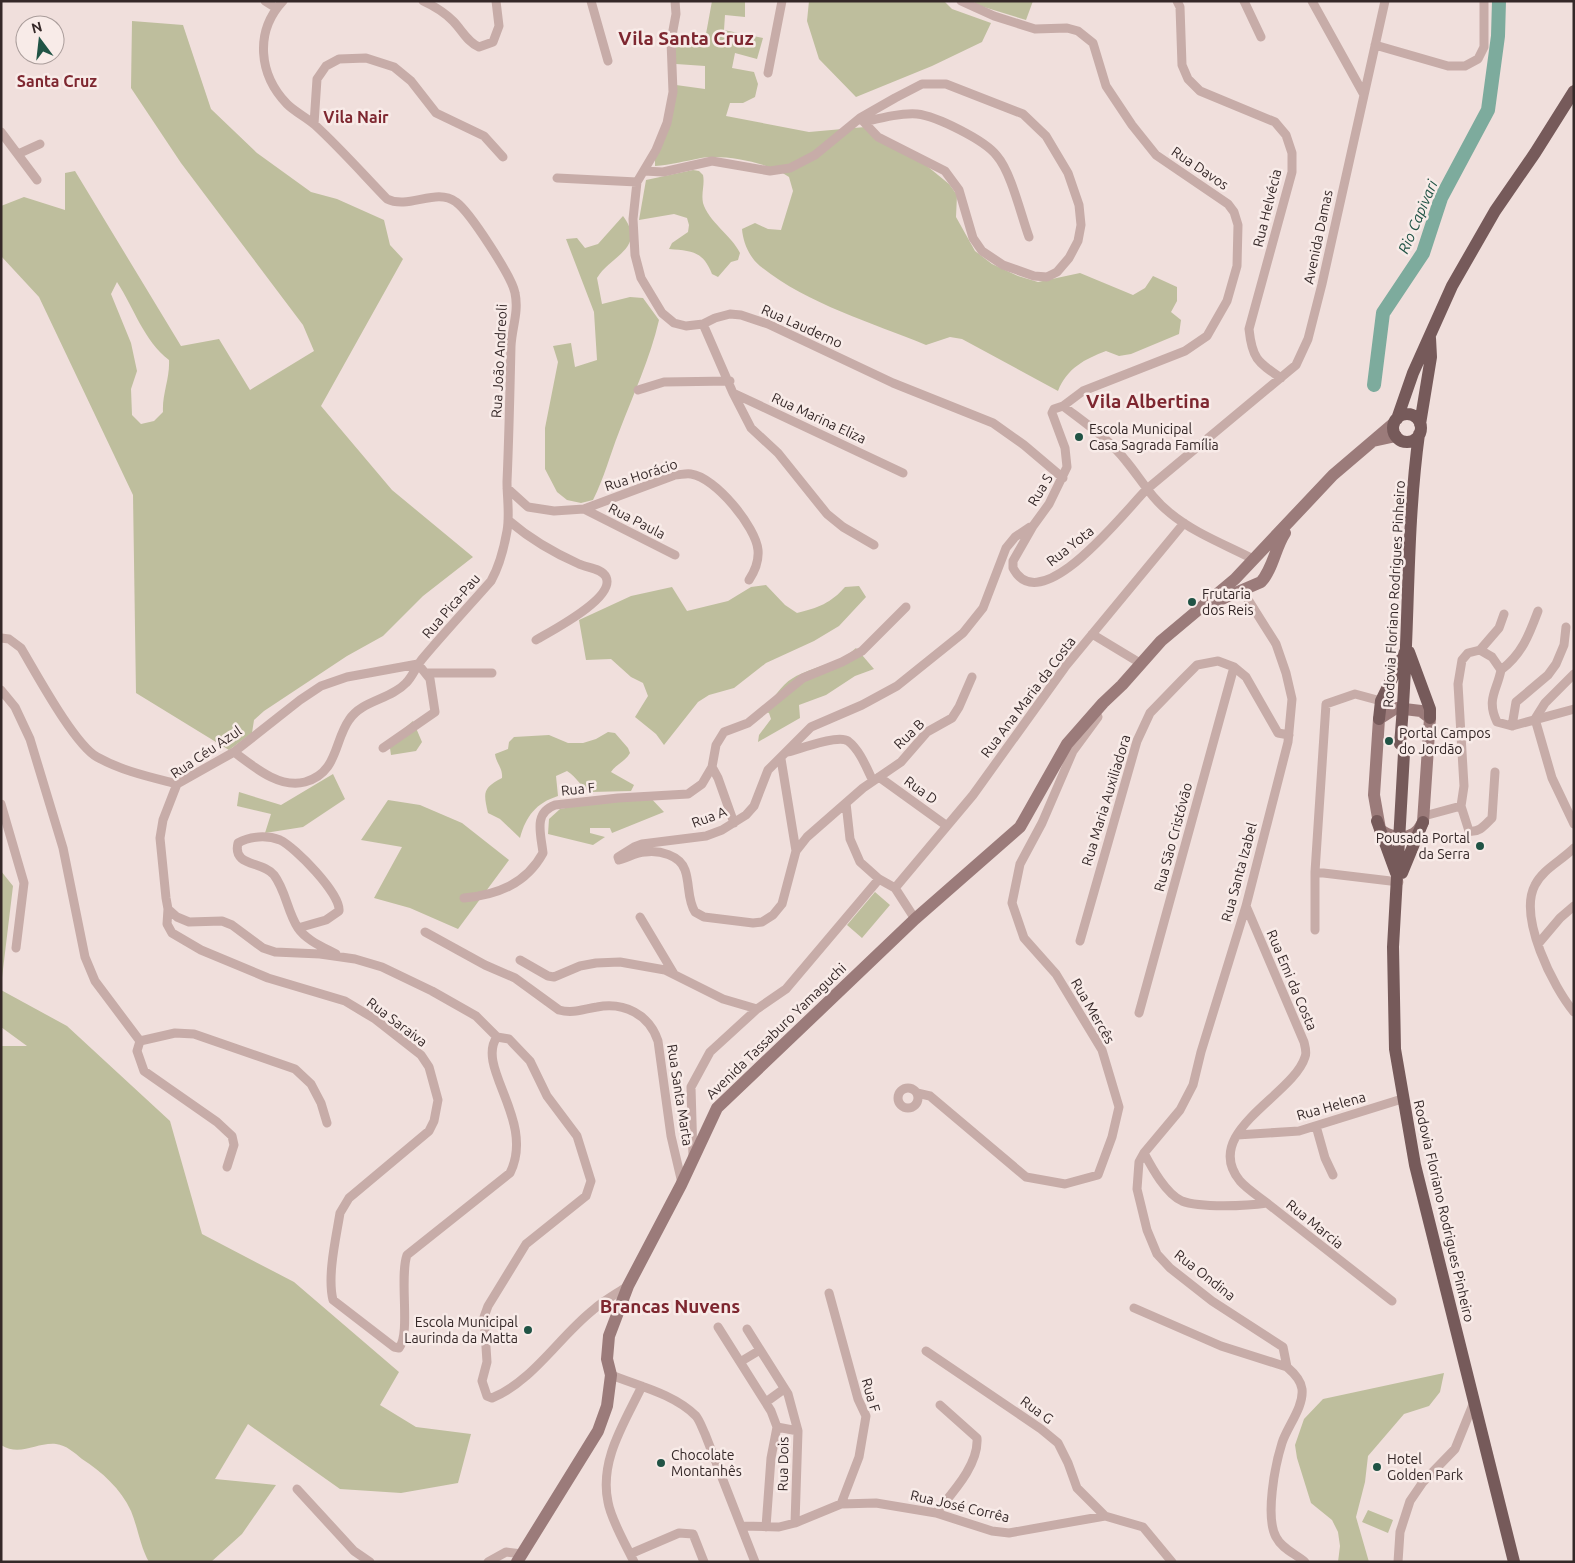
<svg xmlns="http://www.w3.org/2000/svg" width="1575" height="1563" font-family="Ubuntu,sans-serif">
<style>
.green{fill:#bebe9d;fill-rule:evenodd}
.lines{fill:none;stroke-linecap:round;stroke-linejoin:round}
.river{stroke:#7dab9d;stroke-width:14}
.street{stroke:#c7aca8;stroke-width:9}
.secondary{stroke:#9b7b7a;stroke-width:12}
.primary{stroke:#765a5a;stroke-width:12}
.poi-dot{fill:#205345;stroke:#f8ebe8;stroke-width:2}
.labels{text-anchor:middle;stroke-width:5;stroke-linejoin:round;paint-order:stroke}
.street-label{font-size:14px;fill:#352828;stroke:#f8ebe8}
.poi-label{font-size:14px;fill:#352828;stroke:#f8ebe8;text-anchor:start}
.water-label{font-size:15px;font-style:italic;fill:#205345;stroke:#f8ebe8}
.quarter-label{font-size:16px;font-weight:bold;fill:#7e2730;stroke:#f8ebe8}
.district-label{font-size:19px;font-weight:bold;fill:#7e2730;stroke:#f8ebe8}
</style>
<rect width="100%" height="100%" fill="#f0dfdc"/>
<path class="green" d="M712 1H745V17L725 15 724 30 763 38 757 59 735 53 732 68 754 72 758 84 755 97 743 103H730L726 116 809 132 865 127 927 166 949 184 957 195 956 217 975 251 992 264 1018 276 1038 282 1080 273 1133 295 1145 288 1153 276 1177 287V301L1171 312 1181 320 1179 334 1131 354 1119 356 1106 351C1085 359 1067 368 1058 391L962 339 950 337 926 345C872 323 805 303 760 266 749 257 743 242 742 229L755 223 768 229 781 230 793 191 789 177C769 163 726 154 701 158 685 161 671 165 655 166V154L676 85 705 89V66L676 64 672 47 704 45Z
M809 1H944L952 9 991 23 982 42 932 66 856 97 819 59 807 21Z
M975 1H1033L1026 20 974 4Z
M132 21 183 25 211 109 257 153 311 192 337 199 384 220 390 245 403 259 321 406 392 490 473 557 423 596 383 636 347 656 264 711 254 720 252 733 229 750 136 693 133 495 39 297 1 256V206L24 197 65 210V173L75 171 181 346 219 339 250 390 314 351 303 325 181 163 131 88ZM117 282C134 308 144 341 169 360 170 378 162 394 163 412L154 421 141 424 132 415 131 389 137 371 131 343 111 294Z
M693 170 699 171 703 175C705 184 701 193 703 203 708 221 732 236 740 253L738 260 731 262 718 277 712 274C703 251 692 251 669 249L672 243 688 232 689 225 687 218 674 214 639 220 646 180Z
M623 216C647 248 611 255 597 278L602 304 630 297 643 298 659 320C650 359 633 395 619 432 610 455 604 478 593 500L581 503 567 500 557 492 545 469V428L558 362 553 346 571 343 575 367 597 360 594 312 566 239 577 238 585 248 598 244Z
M766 585 785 605 797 613C818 608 831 603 845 587L859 586 866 597 839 626 814 641 766 663 734 688 709 695 698 702 664 745 656 734 635 717 648 696 643 683 631 677 611 659 586 660 579 620 631 596 672 587 687 611 728 601 751 587Z
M856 648 874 669 855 676 826 695 799 705 800 718 758 742 759 735 771 719 769 713 759 710C773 703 779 686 793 678 813 666 839 664 856 648Z
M413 721 422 742 416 751 391 755 389 741Z
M608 732 615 733 628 748 630 753C625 762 616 764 611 772L634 785 631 791 591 792C581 788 577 777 567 771L556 776 558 796C536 803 526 816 520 838L500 819 488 813C483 792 483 788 502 778 503 768 496 763 495 754L508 749 509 742 514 737 549 735 568 743H583L596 739Z
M333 774 345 799 303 827 265 833 271 814 237 806 239 792 281 805Z
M646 793 664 812 612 833 610 828H590V833L605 837 593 845 548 834 549 819 560 809Z
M388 800 420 805 462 823 509 860 458 929 410 908 374 898 402 847 361 840Z
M1 871 13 886 1 986Z
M875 892 890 905 862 938 847 925Z
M1 990 67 1026 170 1121 202 1234 294 1282 399 1372 380 1405 416 1427 471 1434 458 1483 401 1493 340 1489 248 1424 215 1479 276 1485 242 1534 211 1562H149C140 1546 138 1528 131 1511 121 1489 102 1472 82 1459 75 1453 66 1445 56 1444 37 1442 20 1457 1 1445V1046H27L1 1027Z
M1444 1373 1440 1392 1429 1406 1404 1414 1368 1456 1365 1482 1356 1517 1369 1562H1338L1340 1546 1338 1532 1332 1520 1311 1503 1297 1458 1295 1445 1304 1419 1323 1399Z
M1368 1510 1393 1520 1388 1533 1362 1522Z"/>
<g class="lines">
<path class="river" d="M1374 385 1383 313 1423 253 1441 198 1488 110 1498 36 1499 1"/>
<path class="street" d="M265 1 276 8
M423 1C434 6 444 12 453 21 462 30 467 42 479 47L493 42 499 26 496 1
M591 1 608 61
M675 1 676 14 671 41 673 92 667 123 656 150 637 182 633 219 635 255 641 278 662 313 674 323 686 326 703 324 715 318 730 314 741 315 768 324 893 383 993 423 1024 445 1063 478
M961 1 994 16 1035 29 1067 28 1078 31 1093 43 1106 86 1132 125 1156 155 1228 204 1234 212 1238 225 1237 266 1227 301 1207 336 1185 351 1083 391 1063 406
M1177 1 1180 7 1182 65 1188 79 1200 91 1275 122 1286 135 1292 153V172L1249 329C1252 358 1257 362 1281 378
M1244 1 1261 37
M1312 1 1363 93
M1375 45 1448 66H1465L1478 59 1484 47V1
M768 73 782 1
M864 122C881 118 899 113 917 114 936 116 985 140 997 156 1011 172 1021 215 1029 237
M314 124 317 79 326 66 339 59 366 58 394 67 411 81 436 113 484 136 503 157
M1 132 37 180
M18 154 40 144
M644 171 663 172 712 161 770 171 790 168 815 155 860 118 895 98 922 84H946L1023 114 1046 136 1068 173 1079 205 1081 225 1078 241 1069 258 1057 272 1047 277 1034 276 1003 265 982 251 973 238 959 190 945 171 878 137 860 118
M557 178 637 182
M703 324 733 393 903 473
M638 390 664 382 730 381
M733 393 751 428 778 453 827 514 843 527 874 545
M507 488 528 507 554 511 584 509 675 555
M584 509 675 475C680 475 686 473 691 474 715 477 756 527 758 550 759 561 755 571 749 580
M508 520C530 539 552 552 579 564 587 568 602 568 606 577 616 598 551 631 536 640
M1253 559C1226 545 1194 533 1170 513 1151 498 1141 479 1126 461 1109 439 1085 423 1063 406L1054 409 1052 413 1065 448 1067 467 1049 504 1033 526 1013 561V568C1041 622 1127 508 1147 489L1296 365 1308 339 1322 284 1385 1
M1242 590 1276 644 1286 673 1292 699 1288 742 1246 906 1201 1052 1193 1085 1180 1110 1144 1153 1139 1162 1137 1189 1147 1230 1157 1254 1170 1268 1212 1301 1283 1347 1287 1367
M1092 634 1140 663
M1 638 9 639 21 648C36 673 74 744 97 757 122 771 150 777 177 784
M1480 650 1499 628 1504 614
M418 664 347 677 321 686 300 700 234 752 177 784 163 820 160 838 166 898 168 909 177 917 189 922 222 921 232 925 263 948 275 952 320 954 355 959 382 967 432 991 476 1016 497 1037 509 1039 530 1061 547 1096 577 1136 591 1181 586 1196 526 1244 488 1306 484 1317 487 1362 482 1381 487 1396 492 1398C533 1381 559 1337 593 1310 603 1301 616 1294 628 1286
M1501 670C1522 654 1529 635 1538 611
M427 673H492
M1574 674 1545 703 1535 719 1552 778 1574 824
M1 690 15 707 30 739 63 848 85 957 95 981 140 1041
M1512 726 1516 702 1548 675 1556 664 1564 645 1566 627
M383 748 435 712 430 679 418 664
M234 752C253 766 279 789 305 782 338 773 334 741 349 720 362 700 390 700 406 683 413 676 416 666 423 658 445 632 468 607 491 581 500 565 504 548 507 531 510 515 507 498 507 482 509 436 510 391 511 346 512 327 519 312 515 293 512 277 470 212 456 202 436 187 409 210 387 199 363 174 340 148 315 125 306 117 295 112 287 104 259 75 254 32 283 1
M788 752C800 749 838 734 848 741 860 750 867 769 873 781
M781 759 796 851 782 904 773 915 762 922 753 923 704 917 695 912C687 899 690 884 685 870 680 855 659 850 645 852 637 852 627 858 619 860L618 857 634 847 642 844 706 836 722 830 746 815 754 806 768 770 811 727 862 705 897 686 963 633 983 608 1006 548 1015 537 1030 527
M712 767 718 778 734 823
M879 777 947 826
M846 803 850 839 860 862 879 879 895 888 915 919
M1 804 24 883 16 948
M1461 806 1469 831C1479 833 1485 825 1492 818L1495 772
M1424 816 1461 806 1464 786 1458 684 1462 660 1468 653 1480 650 1492 657 1501 670C1497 691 1486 699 1497 722L1512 726 1574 709
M1574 848C1561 861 1543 869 1535 885 1518 917 1553 987 1574 1012
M796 851 807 837 863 788 901 762 927 732 952 718 959 707 972 677
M1315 872 1399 882
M895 888 973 795 1065 667 1184 523
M464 898C497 895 526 884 543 853 541 834 533 813 555 805L618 798 688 794 702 784 712 767 716 745 724 732 748 723 803 678 842 662 862 651 906 607
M1246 906 1304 1042C1305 1046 1307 1053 1305 1057 1293 1096 1200 1132 1240 1181 1247 1189 1258 1196 1267 1203
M168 909 167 924 172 933 201 950 268 978 345 1001 375 1019 421 1055 429 1067 438 1100 434 1121 429 1131 349 1198 340 1213C336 1238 327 1276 333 1300L394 1347 399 1348C411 1334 399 1277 407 1255L510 1173C536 1121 475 1067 497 1037
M640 917 674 974
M298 928 326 920 339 911C341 894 295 847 280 840 267 835 250 836 238 843 232 867 263 861 274 875 286 891 287 911 298 928 306 940 323 947 336 954
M1315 930V872L1326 704 1355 694 1381 701
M425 932 485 965 515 978 559 1010C573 1014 584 1009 597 1007 624 1002 649 1014 658 1041L671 1136 682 1183
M1080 941 1137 741 1150 713 1181 681 1197 665 1218 661 1234 667 1246 677 1278 733 1289 735
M1538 944 1560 918 1574 906
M520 960 548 976 554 977 580 966 596 963 620 962 665 970 723 999 757 1009
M1139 1013 1234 667
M140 1041 175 1033 194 1034 295 1069 311 1084 321 1103 327 1123
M140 1041 137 1051 144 1071 217 1122 232 1136 234 1145 227 1167
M898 1098a10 10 0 1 1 20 0a10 10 0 1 1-20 0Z
M917 1093 930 1096 1026 1177 1065 1184 1098 1175 1112 1137 1119 1107 1102 1050 1056 974 1024 938 1012 903 1020 864 1042 823 1073 751 1098 717
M1316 1126 1325 1158 1333 1175
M1237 1135 1299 1131 1402 1099
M1144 1153C1152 1168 1166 1194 1182 1201 1200 1208 1247 1206 1267 1203L1392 1301
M693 1157 691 1087 710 1052 757 1009 786 989 879 879
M829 1293 858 1399 866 1416 859 1457 841 1504
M1134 1308 1221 1346 1287 1367C1294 1373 1301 1380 1302 1389 1304 1407 1287 1427 1282 1443 1275 1465 1265 1517 1276 1537 1282 1549 1296 1554 1305 1562
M718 1327 771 1411 777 1427 771 1458 766 1527
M747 1329 788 1394 798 1431 795 1523
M926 1351 1041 1429 1058 1443 1068 1463 1077 1488 1105 1516
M740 1362 760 1350
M611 1375C639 1386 674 1394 696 1416 700 1421 702 1428 705 1434L755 1562
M766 1402 784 1389
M777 1427 798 1431
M297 1489 354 1551 370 1562
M936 1513C952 1493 979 1465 977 1438L940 1405
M742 1526 779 1527 795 1523 841 1504 876 1503 936 1513 992 1531 1009 1533 1105 1516 1143 1527 1172 1562
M630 1554 679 1533 693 1534 704 1562
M488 1562 506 1552 522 1554
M634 1562C626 1545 611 1520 608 1502 599 1460 625 1422 642 1386
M1398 1562 1400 1532 1410 1501 1423 1482 1455 1449 1474 1402"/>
<path class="secondary" d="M1373 441 1396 436
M1217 601 1261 582C1273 569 1275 548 1285 533
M1396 708 1421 711 1430 718 1423 822C1421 826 1418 832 1413 834 1404 840 1386 836 1380 829L1374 795 1379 719Z
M517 1562 598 1431 607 1406 611 1375 607 1359 609 1336 628 1286 681 1185 717 1108 915 919 1020 827 1067 744 1103 703 1122 685 1161 641 1235 579 1333 475 1394 423"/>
<path class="primary" d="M1393 428a14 14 0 1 1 28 0a14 14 0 1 1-28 0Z
M1397 419 1413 373 1452 286 1495 211 1535 153 1574 91
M1420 424 1431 357 1430 338
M1409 652 1430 709V718
M1379 719 1381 701 1405 652
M1400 744C1410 641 1405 537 1419 434
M1404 753 1393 947 1395 1049 1415 1165 1514 1562
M1377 821 1396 873
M1402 873 1423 822"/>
</g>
<g class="poi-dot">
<circle cx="1079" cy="437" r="5"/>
<circle cx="1192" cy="602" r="5"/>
<circle cx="1389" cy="741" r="5"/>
<circle cx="1480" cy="846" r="5"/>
<circle cx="528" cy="1330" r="5"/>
<circle cx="661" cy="1463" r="5"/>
<circle cx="1377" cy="1467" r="5"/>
</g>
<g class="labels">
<g class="street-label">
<text transform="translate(1200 168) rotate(34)" y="5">Rua Davos</text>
<text transform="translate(1267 208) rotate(-76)" y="5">Rua Helvécia</text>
<text transform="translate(1318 237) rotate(-78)" y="5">Avenida Damas</text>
<text transform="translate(802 326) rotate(24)" y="5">Rua Lauderno</text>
<text transform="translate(499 361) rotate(-87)" y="5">Rua João Andreoli</text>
<text transform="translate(819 418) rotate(25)" y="5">Rua Marina Eliza</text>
<text transform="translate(641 475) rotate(-18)" y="5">Rua Horácio</text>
<text transform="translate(1040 490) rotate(-59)" y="5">Rua S</text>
<text transform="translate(637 521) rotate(27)" y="5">Rua Paula</text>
<text transform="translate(1070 546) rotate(-38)" y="5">Rua Yota</text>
<text transform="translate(1394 594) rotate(-87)" y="5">Rodovia Floriano Rodrigues Pinheiro</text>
<text transform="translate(451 606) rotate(-49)" y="5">Rua Pica-Pau</text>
<text transform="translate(1028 697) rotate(-53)" y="5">Rua Ana Maria da Costa</text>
<text transform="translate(909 734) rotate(-44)" y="5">Rua B</text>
<text transform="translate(206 752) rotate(-34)" y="5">Rua Céu Azul</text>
<text transform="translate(578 789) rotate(-6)" y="5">Rua F</text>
<text transform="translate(921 790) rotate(36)" y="5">Rua D</text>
<text transform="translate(1106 800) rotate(-73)" y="5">Rua Maria Auxiliadora</text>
<text transform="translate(709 817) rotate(-20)" y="5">Rua A</text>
<text transform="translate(1173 837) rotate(-75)" y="5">Rua São Cristóvão</text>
<text transform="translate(1239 872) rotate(-75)" y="5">Rua Santa Izabel</text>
<text transform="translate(1292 980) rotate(67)" y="5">Rua Emi da Costa</text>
<text transform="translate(1093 1011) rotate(60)" y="5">Rua Mercês</text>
<text transform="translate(397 1022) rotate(37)" y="5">Rua Saraiva</text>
<text transform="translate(776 1031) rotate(-44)" y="5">Avenida Tassaburo Yamaguchi</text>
<text transform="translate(680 1095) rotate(81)" y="5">Rua Santa Marta</text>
<text transform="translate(1331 1106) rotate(-16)" y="5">Rua Helena</text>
<text transform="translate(1444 1211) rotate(77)" y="5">Rodovia Floriano Rodrigues Pinheiro</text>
<text transform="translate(1315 1224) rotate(39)" y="5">Rua Marcia</text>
<text transform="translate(1205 1275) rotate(38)" y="5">Rua Ondina</text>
<text transform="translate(871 1395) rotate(74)" y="5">Rua F</text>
<text transform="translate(1037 1410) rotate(36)" y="5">Rua G</text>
<text transform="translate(783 1464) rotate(-89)" y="5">Rua Dois</text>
<text transform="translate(960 1506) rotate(13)" y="5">Rua José Corrêa</text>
</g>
<g class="poi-label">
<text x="1089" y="434">Escola Municipal<tspan x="1089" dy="16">Casa Sagrada Família</tspan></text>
<text x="1202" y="599">Frutaria<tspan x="1202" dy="16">dos Reis</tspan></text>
<text x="1399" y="738">Portal Campos<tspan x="1399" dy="16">do Jordão</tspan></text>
<text x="1470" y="843" text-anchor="end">Pousada Portal<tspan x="1470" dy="16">da Serra</tspan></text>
<text x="518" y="1327" text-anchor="end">Escola Municipal<tspan x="518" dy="16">Laurinda da Matta</tspan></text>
<text x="671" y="1460">Chocolate<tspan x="671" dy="16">Montanhês</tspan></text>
<text x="1387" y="1464">Hotel<tspan x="1387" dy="16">Golden Park</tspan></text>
</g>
<g class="water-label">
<text transform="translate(1418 217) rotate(-67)" y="5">Rio Capivari</text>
</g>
<g class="quarter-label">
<text x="57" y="87">Santa Cruz</text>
<text x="356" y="123">Vila Nair</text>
</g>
<g class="district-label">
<text x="686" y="45">Vila Santa Cruz</text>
<text x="1148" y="408">Vila Albertina</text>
<text x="670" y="1313">Brancas Nuvens</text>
</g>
</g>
<rect width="1575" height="1563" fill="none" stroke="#352828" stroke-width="5"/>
<g transform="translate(40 40) rotate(345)"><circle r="24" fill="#f8ebe8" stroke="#aa9d9b"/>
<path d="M0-4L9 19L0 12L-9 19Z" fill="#205345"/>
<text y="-8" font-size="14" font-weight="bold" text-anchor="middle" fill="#352828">N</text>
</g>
</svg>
